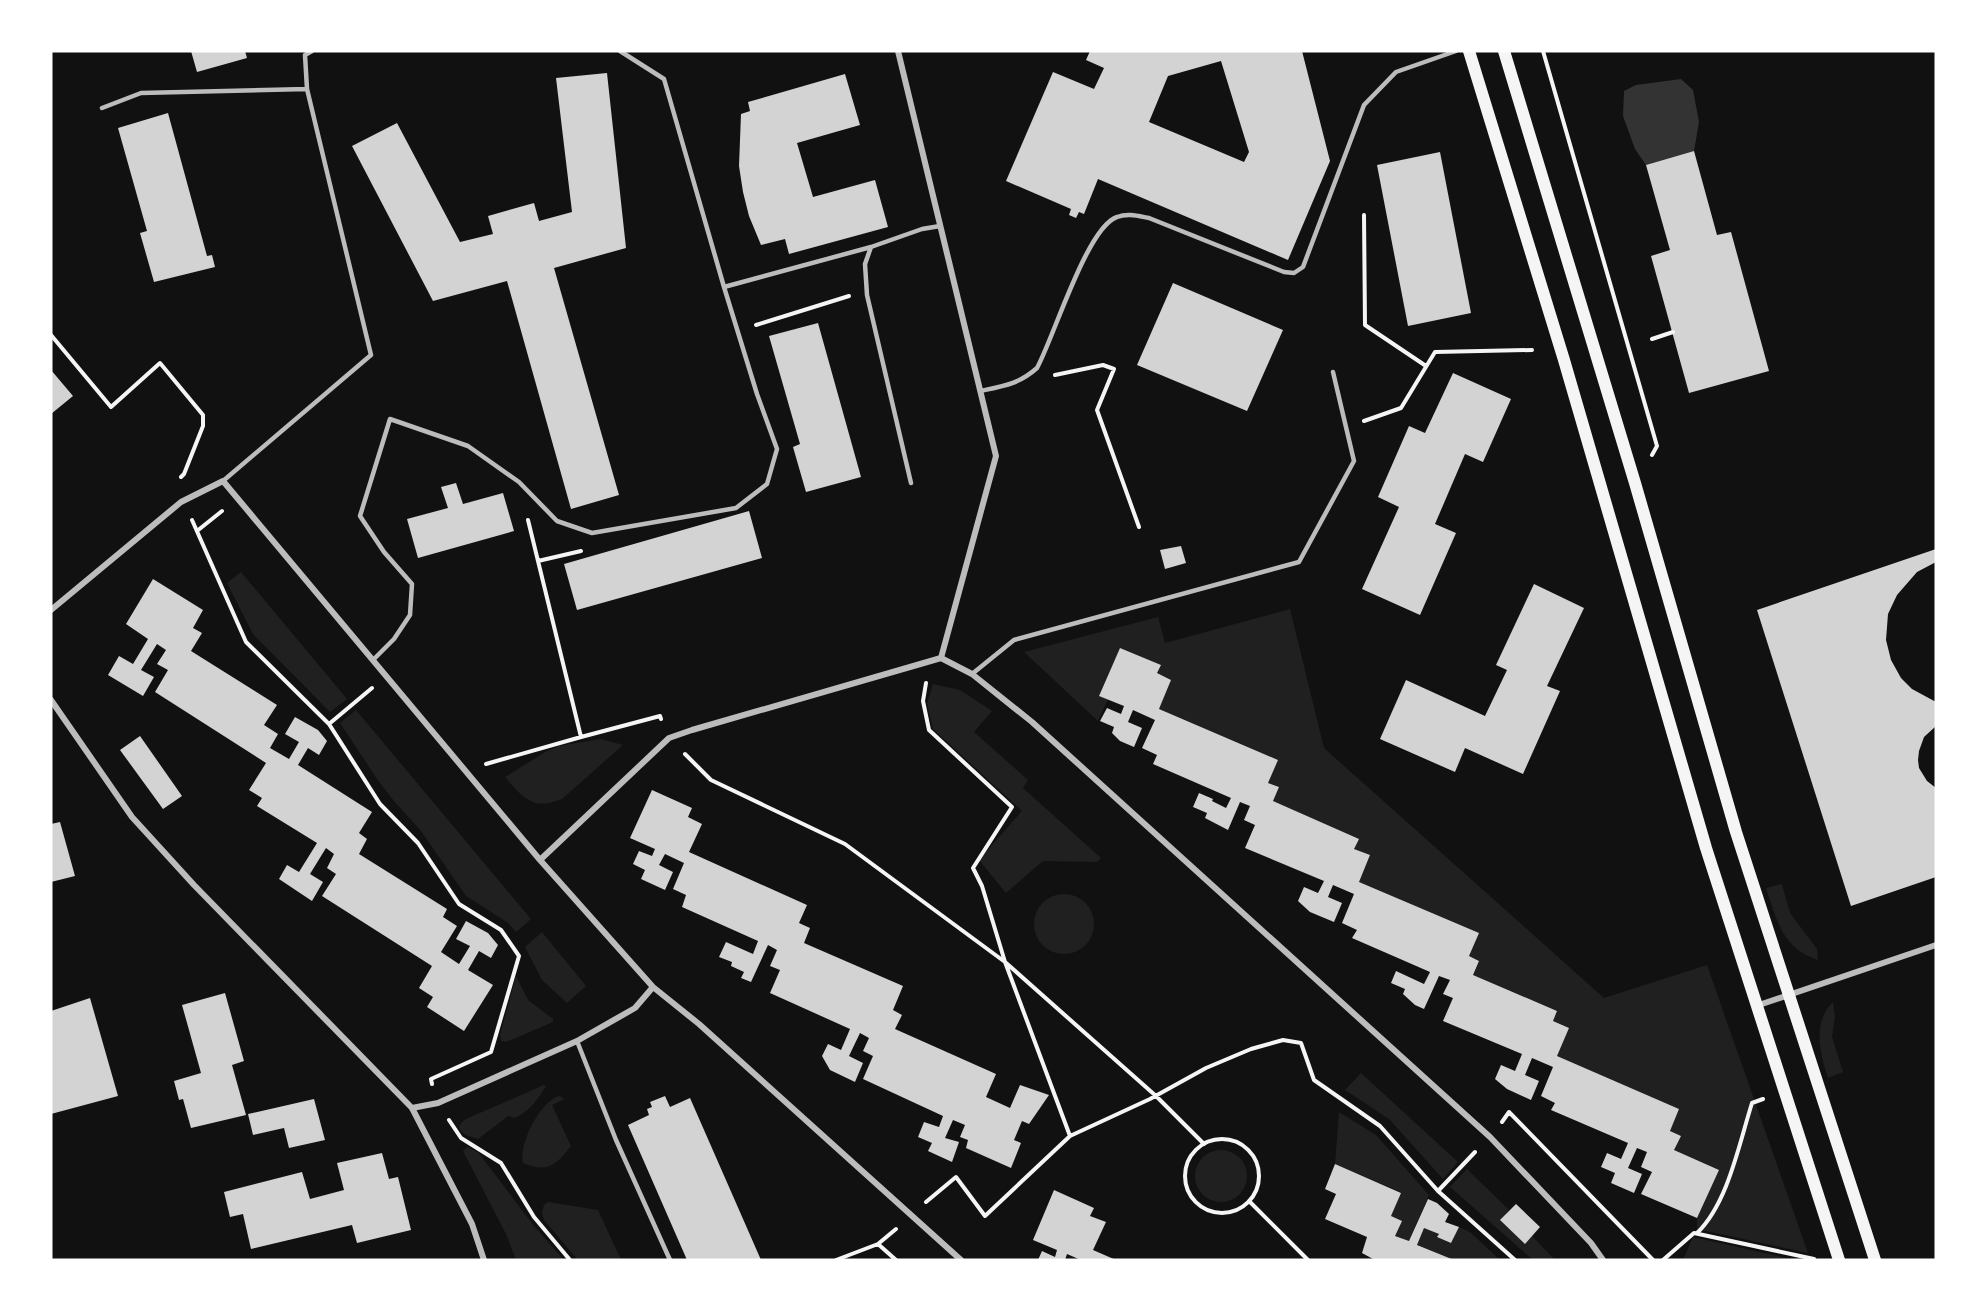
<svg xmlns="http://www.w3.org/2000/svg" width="1987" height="1311" font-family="'Nunito Sans',sans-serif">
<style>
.green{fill:#202020}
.water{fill:#333}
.building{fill:#d3d3d3;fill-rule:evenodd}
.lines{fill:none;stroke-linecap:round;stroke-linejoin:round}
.path{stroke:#f5f5f5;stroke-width:4}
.service{stroke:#bcbcbc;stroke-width:4.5}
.minor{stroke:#bcbcbc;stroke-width:6}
.secondary{stroke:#f5f5f5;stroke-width:12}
</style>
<rect width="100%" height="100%" fill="#111"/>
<path class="green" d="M241 572 347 699 330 712 253 634 227 583Z
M1290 609 1324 748 1604 998 1707 965 1808 1253 1697 1229V1218L1719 1170 1674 1150 1681 1136 1670 1131 1679 1109 1557 1056 1569 1028 1553 1021 1557 1011 1473 975 1479 961 1469 956 1478 933 1359 882 1370 856 1354 849 1358 839 1273 801 1279 787 1268 783 1278 760 1159 709 1171 680 1157 673 1161 665 1120 648 1099 695 1108 699 1098 721 1024 652 1158 617 1165 643Z
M933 684 960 690 992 711 974 732 1028 780 1023 788 1101 858 1097 862 1043 861 1006 893 979 860 1022 811 933 729 927 703Z
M356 710 531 919 516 932 507 922 466 896 421 831 394 801 379 782 340 723Z
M601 739 623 745 562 799C533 811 523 798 505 777L547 751 559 746Z
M1782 884 1790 913 1817 949 1818 960C1782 948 1777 921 1766 888Z
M1034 924a30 30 0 1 1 60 0a30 30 0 1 1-60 0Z
M542 932 586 986 567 1003 542 980 525 947Z
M516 976 528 1000 553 1019V1022L506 1042 501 1041 500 1035Z
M1833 1002 1835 1017 1832 1037 1843 1072 1828 1078C1820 1054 1812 1022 1833 1002Z
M1361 1073 1458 1162 1443 1179 1389 1119 1345 1090Z
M544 1085 546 1086C537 1101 530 1110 515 1118L508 1116 478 1139C471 1136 463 1136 459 1128L461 1123 466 1119Z
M560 1096 564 1099 552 1105 571 1146C555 1166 548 1173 523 1163 518 1145 541 1099 560 1096Z
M1339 1112 1376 1135 1429 1195 1409 1241 1395 1236 1391 1216 1401 1192 1335 1164Z
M467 1147 478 1152 534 1226 564 1260H516L506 1234 463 1151Z
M1195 1176a26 26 0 1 1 52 0a26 26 0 1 1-52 0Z
M1467 1169 1509 1210 1501 1221 1525 1243 1532 1236 1555 1260H1533L1450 1187Z
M548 1202 598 1210 621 1260H578L544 1220 542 1213 544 1205Z
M1459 1227 1470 1232 1500 1260H1454L1417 1245 1424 1228 1439 1234 1438 1237 1451 1243Z
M1693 1237 1795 1260H1683Z"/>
<path class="water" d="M1681 79 1693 90 1699 122 1694 151 1646 165 1635 149 1623 116 1624 91 1636 85Z"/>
<path class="building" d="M191 51H245L247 58 197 72Z
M1090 51H1302L1330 161 1288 260 1098 179 1084 214 1079 212 1076 218 1069 215 1071 209 1006 181 1053 72 1094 89 1104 68 1086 60ZM1221 61 1249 152 1244 162 1149 122 1168 76Z
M607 73 626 248 554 268 619 495 571 509 507 281 433 301 352 146 397 123 460 242 493 234 488 216 534 203 539 221 572 212 556 78Z
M845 74 860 125 797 143 813 197 875 180 888 227 789 254 785 239 761 245 749 216 743 192 739 166 741 114 750 111 748 102Z
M168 113 207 256 212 255 215 267 154 282 140 233 147 231 118 128Z
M1694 151 1717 235 1731 232 1769 371 1689 393 1651 256 1670 250 1646 165Z
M1440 152 1471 313 1408 326 1377 165Z
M1173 283 1283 330 1247 411 1137 365Z
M818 323 861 477 806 492 793 447 800 444 769 336Z
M51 370 73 396 51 414Z
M1453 373 1511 399 1483 462 1465 454 1435 524 1456 533 1420 615 1362 589 1399 507 1378 497 1409 426 1425 433Z
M456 483 463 504 503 493 514 531 418 558 407 519 448 508 441 487Z
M749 511 762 558 577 610 564 564Z
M1181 546 1186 563 1165 569 1160 550Z
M1936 549V562L1917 572 1897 595 1888 614 1886 640 1891 660 1901 678 1912 689 1936 702V726L1924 737 1919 751 1918 760 1919 768 1927 781 1936 788V877L1851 906 1757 610Z
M153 579 203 610 193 628 202 633 191 651 277 705 264 725 278 734 270 748 289 759 299 742 285 734 295 717 318 730 327 741 319 755 308 748 298 765 372 812 359 833 367 839 359 854 447 909 443 917 457 926 441 952 459 964 470 946 456 939 466 921 488 933 498 945 491 958 479 951 468 970 493 985 464 1031 427 1007 433 997 419 988 432 966 322 896 336 874 327 868 334 854 326 848 310 874 323 882 312 901 279 879 287 865 299 872 317 843 257 806 262 798 249 790 266 763 155 692 168 670 157 664 166 650 157 644 141 670 154 677 143 696 108 675 119 656 133 664 148 639 126 624Z
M1534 584 1584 608 1547 686 1560 691 1523 774 1465 748 1455 772 1380 739 1406 680 1485 716 1507 670 1496 665Z
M1120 648 1161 665 1157 673 1171 680 1159 709 1278 760 1268 783 1279 787 1273 801 1359 839 1354 849 1370 855 1359 882 1479 933 1469 956 1479 961 1473 975 1557 1011 1553 1021 1569 1028 1557 1056 1679 1109 1670 1131 1681 1136 1674 1150 1719 1170 1697 1218 1641 1194 1652 1172 1641 1167 1647 1152 1637 1148 1628 1168 1642 1174 1634 1193 1611 1183 1615 1173 1601 1167 1607 1153 1621 1159 1628 1143 1551 1110 1555 1103 1541 1096 1553 1067 1532 1058 1525 1075 1539 1081 1531 1100 1507 1089 1495 1079 1501 1065 1515 1071 1522 1054 1443 1021 1453 998 1443 994 1450 980 1439 976 1424 1009 1415 1005 1403 994 1405 989 1391 983 1396 971 1424 984 1430 972 1352 938 1357 930 1342 923 1354 894 1333 885 1328 897 1342 903 1334 922 1310 912 1298 901 1304 887 1318 893 1324 881 1245 848 1255 825 1244 820 1250 806 1240 802 1228 830 1205 818 1207 813 1193 807 1199 793 1213 799 1212 801 1226 808 1231 798 1153 764 1157 755 1142 748 1155 720 1133 710 1128 722 1142 728 1134 747 1120 741 1112 733 1114 727 1100 721 1107 708 1121 714 1124 706 1099 696Z
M140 736 182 796 163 809 120 750Z
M652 790 692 808 688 817 702 824 689 852 807 905 799 923 810 928 804 943 903 986 893 1010 902 1015 895 1029 996 1074 986 1097 1010 1108 1020 1085 1049 1095 1029 1124 1022 1121 1014 1140 1021 1143 1011 1168 966 1148 968 1140 960 1137 965 1125 953 1120 945 1138 959 1142 952 1162 928 1151 932 1143 918 1137 924 1122 939 1127 943 1116 863 1079 873 1056 863 1051 869 1038 860 1033 849 1056 863 1063 855 1082 830 1070 822 1056 828 1044 841 1050 850 1029 770 993 780 970 770 966 777 950 768 945 751 982 741 978 744 972 731 966 732 962 719 957 726 942 753 954 758 941 682 907 686 895 673 889 684 863 665 854 659 865 673 872 665 890 641 879 645 870 633 864 639 851 652 856 655 849 630 838Z
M60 822 75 876 51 882V824Z
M225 993 244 1061 232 1065 246 1115 191 1128 183 1099 179 1100 174 1081 201 1073 182 1005Z
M90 998 118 1096 51 1114V1011Z
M665 1096 670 1107 690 1098 761 1260H687L628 1125 649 1115 647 1109 652 1107 650 1102Z
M314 1099 325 1140 289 1148 284 1128 253 1135 248 1114Z
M382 1153 389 1179 398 1177 411 1230 357 1243 352 1225 251 1249 243 1214 230 1217 224 1192 302 1172 310 1199 344 1190 337 1163Z
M1335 1164 1401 1193 1391 1216 1402 1221 1395 1236 1409 1241 1428 1199 1437 1203 1449 1214 1445 1222 1459 1227 1451 1243 1437 1237 1439 1234 1424 1228 1417 1245 1454 1260H1372L1373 1259 1362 1253 1367 1237 1325 1219 1336 1194 1325 1189Z
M1054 1190 1094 1208 1090 1216 1106 1222 1093 1250 1116 1260H1081L1067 1254 1065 1260H1038L1042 1251 1055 1257 1057 1250 1033 1240Z
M1516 1204 1540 1227 1525 1244 1500 1220Z"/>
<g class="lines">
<path class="path" d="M1543 51 1657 446 1652 455
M1364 215 1365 325 1426 366
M756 325 849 296
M51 335 111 407 160 363 203 415V426L184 474 181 477
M1652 339 1673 332
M1055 375 1103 365 1114 369 1097 410 1139 527
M1364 421 1401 408 1435 352 1532 350
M192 520 246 642 329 724 380 804 418 843 459 904 501 930 519 956 491 1052 431 1079 432 1084
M528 520 581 737
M197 531 222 511
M538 561 581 551
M926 683 923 701 929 730 1012 807 973 868 982 886 1005 962 1070 1136
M329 724 372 688
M685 754 711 780 845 844 1005 962 1156 1096 1204 1144
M486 764 581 737 660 716 661 719
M449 1120 461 1138 501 1163 534 1217 570 1260
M1502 1122 1509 1112 1653 1260
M1185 1176a37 37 0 1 1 74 0a37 37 0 1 1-74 0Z
M1438 1191 1475 1152
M1249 1201 1308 1260
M926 1202 956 1177 985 1216 1070 1136 1150 1099 1206 1068 1251 1049 1283 1040 1301 1043 1314 1080 1380 1126 1438 1191 1515 1260
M1697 1233C1728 1203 1739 1144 1752 1103L1763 1099
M878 1244 896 1260
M836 1260 878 1244 896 1229
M1663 1260 1694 1233 1814 1259"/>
<path class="service" d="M307 89 305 55 312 51
M102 108 141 93 307 89 371 355 223 481
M724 287 871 247
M980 391C1004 386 1019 384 1037 368 1054 337 1087 227 1117 217 1128 213 1138 216 1149 218L1284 272 1294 273 1303 267 1364 105 1396 72 1456 51
M911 483 867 295 865 264 871 247 922 229 940 226
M373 660 394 639 410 615 412 584 384 552 360 516 390 419 468 446 519 482 557 521 592 533 736 508 767 484 777 449 757 394 724 287 664 79 620 51
M972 674 1014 640 1299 562 1354 461 1333 372
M577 1041 616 1140 670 1260"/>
<path class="minor" d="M898 51 996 456 941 658
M51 610 181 502 223 481 540 860 653 987 699 1024 961 1260
M51 700 132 817 194 885 412 1108 472 1224 484 1260
M540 860 669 738 692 730 941 658 972 674 1032 722 1490 1137 1591 1243 1603 1260
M1756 1006 1936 945
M412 1108 438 1103 577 1041 635 1008 653 987"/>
<path class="secondary" d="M1469 51 1564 360 1706 848 1839 1260
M1504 51 1635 483 1736 832 1875 1260"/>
</g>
<rect width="1987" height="1311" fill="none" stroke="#ffffff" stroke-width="105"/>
</svg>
